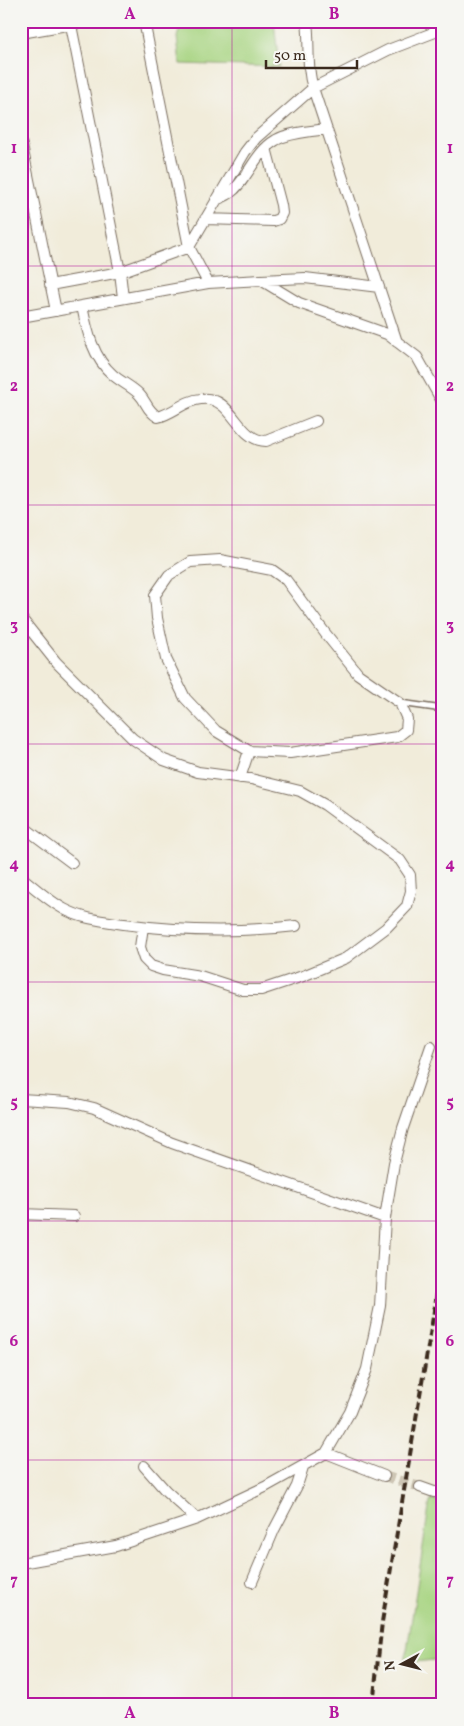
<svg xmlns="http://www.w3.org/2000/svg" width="464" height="1726" font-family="Vollkorn,serif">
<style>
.green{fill:#a7d481;stroke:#717f50}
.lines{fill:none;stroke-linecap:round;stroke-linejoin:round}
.minor-tunnel{stroke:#cdc5b4;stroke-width:10;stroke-dasharray:10 5;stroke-linecap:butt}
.service-casing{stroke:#7b6e60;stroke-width:8}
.minor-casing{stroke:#7b6e60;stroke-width:12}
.service{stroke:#fff;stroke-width:5}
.minor{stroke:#fff;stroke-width:10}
.rail{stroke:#3b2a1e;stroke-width:4;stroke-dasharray:8 4;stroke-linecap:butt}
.grid{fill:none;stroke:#b5179e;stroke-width:1;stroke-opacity:0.55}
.neatline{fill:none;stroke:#b5179e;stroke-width:2}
.grid-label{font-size:16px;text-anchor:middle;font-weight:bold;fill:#b5179e}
</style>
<rect width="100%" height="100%" fill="#f6f6f2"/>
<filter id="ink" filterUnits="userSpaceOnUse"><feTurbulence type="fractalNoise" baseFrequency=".02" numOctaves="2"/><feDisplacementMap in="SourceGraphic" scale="10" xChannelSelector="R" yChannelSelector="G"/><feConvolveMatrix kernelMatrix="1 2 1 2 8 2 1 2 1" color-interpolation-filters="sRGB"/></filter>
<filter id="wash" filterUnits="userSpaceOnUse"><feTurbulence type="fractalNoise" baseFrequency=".0096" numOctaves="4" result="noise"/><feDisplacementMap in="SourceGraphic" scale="20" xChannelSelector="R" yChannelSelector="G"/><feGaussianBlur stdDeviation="1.12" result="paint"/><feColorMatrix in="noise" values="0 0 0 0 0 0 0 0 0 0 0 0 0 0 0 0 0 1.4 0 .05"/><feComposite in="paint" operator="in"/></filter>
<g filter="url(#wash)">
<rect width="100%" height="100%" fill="#f1ecda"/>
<path class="green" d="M182 21H274L279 67 180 64 177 37Z
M443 1499V1659L405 1663 430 1501Z"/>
</g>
<g filter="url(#ink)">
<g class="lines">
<path class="minor-tunnel" d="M384 1476 420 1487"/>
<defs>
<path id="service" d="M400 703 443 709"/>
<path id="minor" d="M307 21C310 44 306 67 313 88L388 50 443 29
M71 25 120 272 123 298
M21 33 90 21
M21 141 56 311
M216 200C220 198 226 196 230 193 248 180 254 153 276 140 291 132 309 132 325 129
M205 219 273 221 279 219 282 213 281 205 266 148
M261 280 305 278 379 287
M208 283 189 247 245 152 256 138 313 88 397 342
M50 285 120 272 189 247 144 21
M82 306C87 331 93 358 113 375 121 382 131 386 139 394 147 402 146 410 158 417 174 413 185 400 201 399 233 395 237 441 266 441L316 421
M21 317 208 283 261 280 299 303 387 334 417 357 443 403
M220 560 272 570 286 580 325 633 358 674 400 703 407 719 406 730 397 737 290 753 249 751 216 731 185 698 166 659 157 618 155 595 169 575 190 562Z
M21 618 56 662 133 739 164 760 198 772 251 779 300 791 325 805 400 860 410 875 411 891 407 906 386 928 346 958 303 976 261 990H243L200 976 163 970 151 966 144 959 140 947 143 927
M240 778 249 751
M21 825 72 863
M21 877C35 888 49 901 64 909 82 919 104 921 124 924 183 932 236 933 296 926
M21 1099 69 1102 94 1108 172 1143 385 1218
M21 1214 74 1216
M326 1453 350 1412 367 1369 380 1306 385 1218 394 1163 403 1128 431 1046
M144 1466 166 1491 197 1519
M420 1487 434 1492H443
M21 1563 116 1546 197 1519 265 1487 326 1453 384 1476
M252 1582 274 1530 297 1486 303 1467"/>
</defs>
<use href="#service" class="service-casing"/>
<use href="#minor" class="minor-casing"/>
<use href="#service" class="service"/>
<use href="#minor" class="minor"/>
<path class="rail" d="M373 1705 382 1622 443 1257"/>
</g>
</g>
<path class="grid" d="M232 21V1705M21 266H443M21 505H443M21 744H443M21 982H443M21 1221H443M21 1460H443"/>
<rect width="464" height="1726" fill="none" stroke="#f6f6f2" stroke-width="55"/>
<g transform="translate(402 1664) rotate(263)" stroke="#f6f6f2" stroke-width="4" paint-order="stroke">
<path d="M0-4L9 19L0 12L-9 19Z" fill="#3b2a1e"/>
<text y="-8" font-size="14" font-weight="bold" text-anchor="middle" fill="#3b2a1e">N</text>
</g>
<path d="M266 60v8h91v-8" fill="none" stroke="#3b2a1e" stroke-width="2.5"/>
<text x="274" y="60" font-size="15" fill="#3b2a1e" stroke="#f6f6f2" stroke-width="4" paint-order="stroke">50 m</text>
<rect x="28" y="28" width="408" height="1670" class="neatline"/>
<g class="grid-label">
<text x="130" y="19">A</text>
<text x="334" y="19">B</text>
<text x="14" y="153">1</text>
<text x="450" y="153">1</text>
<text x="14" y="391">2</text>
<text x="450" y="391">2</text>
<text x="14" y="630">3</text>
<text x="450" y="630">3</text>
<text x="14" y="869">4</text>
<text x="450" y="869">4</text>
<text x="14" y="1107">5</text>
<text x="450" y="1107">5</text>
<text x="14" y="1346">6</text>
<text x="450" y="1346">6</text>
<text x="14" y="1585">7</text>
<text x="450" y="1585">7</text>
<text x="130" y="1718">A</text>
<text x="334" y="1718">B</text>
</g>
</svg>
